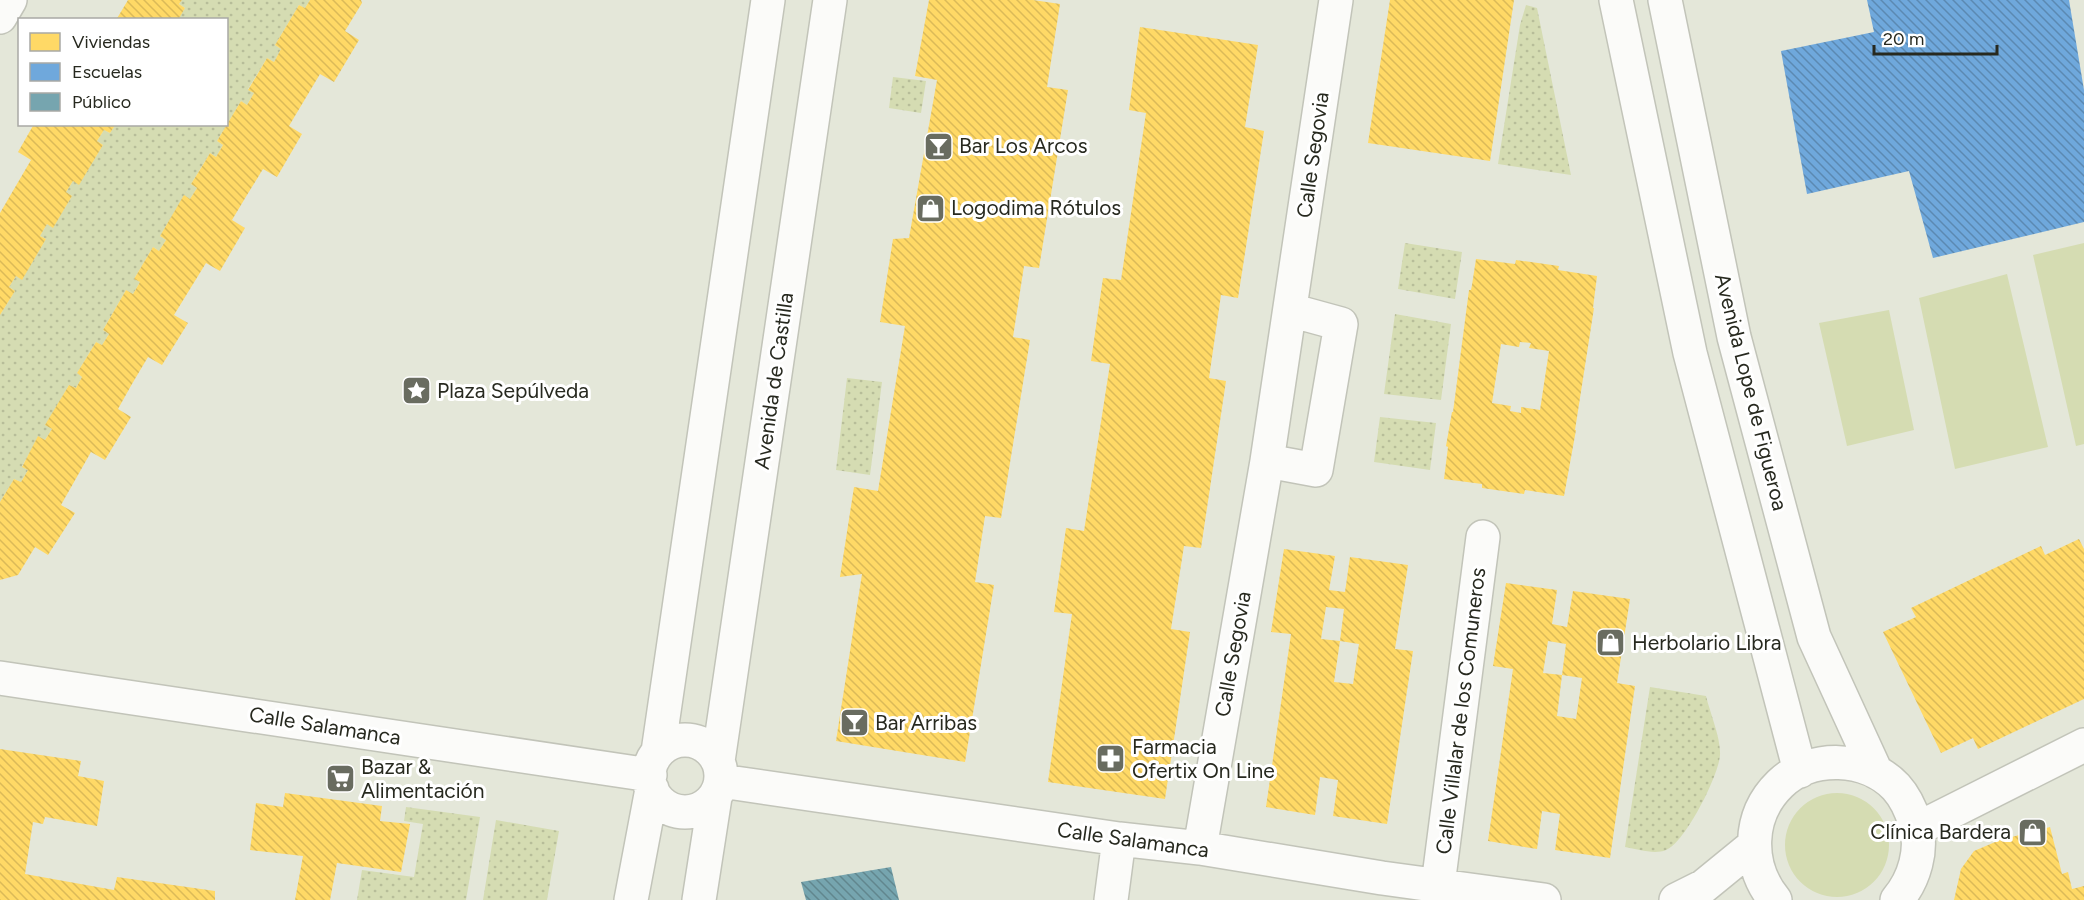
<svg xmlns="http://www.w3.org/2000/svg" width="2084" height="900" font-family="Figtree,sans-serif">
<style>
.grass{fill:#d5dcb2}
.park{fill:url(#park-dots)}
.homes{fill:url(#homes-back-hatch);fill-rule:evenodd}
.schools{fill:url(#schools-back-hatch)}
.public{fill:url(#public-back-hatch)}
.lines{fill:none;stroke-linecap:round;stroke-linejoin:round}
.street-casing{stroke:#c2c4b9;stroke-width:36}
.street{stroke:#fbfbf9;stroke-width:33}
.labels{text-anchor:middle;stroke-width:6;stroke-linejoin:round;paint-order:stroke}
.poi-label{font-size:21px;fill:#27291f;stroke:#fff;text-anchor:start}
.street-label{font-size:21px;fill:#27291f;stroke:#fff}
</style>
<defs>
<pattern id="park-dots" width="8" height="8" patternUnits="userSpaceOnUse" patternTransform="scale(1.5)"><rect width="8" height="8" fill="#d5dcb2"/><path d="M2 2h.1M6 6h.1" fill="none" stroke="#b7bd99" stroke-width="1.8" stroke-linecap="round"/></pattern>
<pattern id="homes-back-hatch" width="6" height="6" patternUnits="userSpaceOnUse" patternTransform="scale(1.5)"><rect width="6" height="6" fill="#ffd966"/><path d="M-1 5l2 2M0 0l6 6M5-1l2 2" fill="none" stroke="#dbba58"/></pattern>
<pattern id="schools-back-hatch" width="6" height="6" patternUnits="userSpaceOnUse" patternTransform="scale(1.5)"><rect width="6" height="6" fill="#6fa8dc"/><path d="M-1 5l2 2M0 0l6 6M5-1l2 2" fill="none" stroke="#5b89b2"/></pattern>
<pattern id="public-back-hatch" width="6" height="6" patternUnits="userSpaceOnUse" patternTransform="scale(1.5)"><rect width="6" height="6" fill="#76a5af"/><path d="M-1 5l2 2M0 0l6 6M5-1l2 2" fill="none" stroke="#61868e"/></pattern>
</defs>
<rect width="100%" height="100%" fill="#e4e7d9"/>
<path class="grass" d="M2084 243V444L2076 446 2033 255Z
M2007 274 2048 447 1955 469 1919 298Z
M1889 310 1914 430 1847 446 1819 323Z
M1785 845a52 52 0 1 1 104 0a52 52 0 1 1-104 0Z"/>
<path class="park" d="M182 0H310L305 8 299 5 275 45 281 49 274 62 267 58 248 89 254 93 247 105 241 101 217 141 223 145 216 157 210 153 191 184 197 188 190 199 184 196 160 236 166 240 159 251 153 247 134 279 140 282 133 294 126 290 103 330 109 334 102 345 96 342 77 373 82 377 76 388 69 385 46 425 52 429 45 440 39 437 22 466 28 470 21 482 14 479 0 502V315L15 291 9 287 16 276 22 279 46 239 40 236 47 224 53 227 72 196 66 192 73 181 79 184 103 145 97 141 104 130 110 133 116 124H226V20L178 19 185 8 179 4Z
M1526 5 1537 8 1571 175 1498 164 1520 25Z
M893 77 926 81 921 113 889 108Z
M1405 243 1462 252 1455 299 1398 289Z
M1395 314 1451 324 1441 400 1384 394Z
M847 378 882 382 870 475 836 470Z
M1380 417 1436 423 1430 470 1374 462Z
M1650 687 1706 696C1710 713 1721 738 1720 755 1719 775 1685 843 1666 850 1654 855 1638 849 1625 847Z
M406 807 480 817 466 900H357L362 870 414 877 423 824 404 821Z
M496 820 559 831 547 900H483Z"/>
<path class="homes" d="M128 0H182L179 4 185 8 178 20H116Z
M310 0H361L362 3 345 31 359 40 334 82 320 74 289 126 302 134 277 177 263 169 247 195 232 220 245 228 220 271 206 263 174 315 188 323 162 365 148 357 132 384 118 409 131 417 105 460 91 452 61 505 75 513 48 555 35 547 18 575 0 580V502L14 479 21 482 28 470 22 467 38 436 45 440 52 429 45 425 69 385 76 388 82 377 77 373 96 342 102 345 109 334 103 330 126 290 133 294 140 282 134 279 153 247 159 251 166 240 160 236 184 195 190 199 197 188 191 184 201 168 210 153 216 157 223 145 217 141 241 101 247 105 254 93 248 90 267 58 274 62 281 49 275 45 299 5 305 8Z
M929 0H1033L1060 4 1047 87 1068 90 1039 268 1024 266 1013 337 1030 340 1001 518 985 516 975 582 994 585 965 762 836 741 862 574 840 577 854 487 878 491 905 326 880 322 893 239 909 238 937 80 915 76Z
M1390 0H1514L1490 161 1368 143Z
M1140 27 1258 45 1245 127 1264 131 1238 298 1221 295 1209 378 1226 381 1201 548 1184 546 1171 629 1190 632 1165 799 1048 782 1072 614 1054 612 1066 528 1084 531 1110 364 1091 361 1103 278 1121 280 1146 113 1129 110Z
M34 124H116L110 133 104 130 97 141 103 145 79 185 73 181 66 192 72 196 53 228 47 224 40 236 46 239 22 280 16 276 9 287 15 291 0 315V213L31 160 18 152Z
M1476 259 1515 264 1516 260 1559 266 1558 270 1597 276 1593 308H1594L1575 430H1576L1564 496 1525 490 1524 494 1482 488V484L1444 479 1448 447 1446 446 1452 412H1453L1469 290H1471L1472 285ZM1520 342 1531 343 1529 348 1549 351 1540 410 1521 407V413L1510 411 1511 406 1492 403 1501 344 1519 347Z
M2079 539 2084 549V699L1978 749 1973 738 1941 753 1883 632 1916 617 1911 608 2041 546 2045 555Z
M1284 549 1335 556 1329 590 1345 592 1350 557 1408 565 1395 649 1413 651 1387 824 1333 816 1338 780 1320 777 1315 815 1266 807 1291 634 1271 632ZM1326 607 1344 609 1340 641 1359 644 1353 684 1334 682 1340 641 1321 639Z
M1506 583 1557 590 1552 624 1567 627 1573 591 1630 599 1617 683 1635 686 1610 858 1555 850 1560 814 1542 811 1537 849 1488 841 1513 669 1493 666ZM1548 641 1566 644 1562 675 1582 678 1576 719 1557 716 1562 675 1543 673Z
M0 749 81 761 78 776 104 781 97 826 45 817 43 824 33 822 25 874 114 890 117 877 215 891V900H0Z
M285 793 382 806 380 821 410 824 401 872 337 863 330 900H295L303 856 250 850 256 803 283 807Z
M2050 827 2062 874 2068 872 2072 889 2084 886V900H1954L1961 869 1974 851 2000 840Z"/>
<path class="schools" d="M1867 0H2069L2084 90V222L1933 258 1909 171 1807 194 1781 51 1874 32Z"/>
<path class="public" d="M891 867 899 900H806L801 882Z"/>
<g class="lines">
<defs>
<path id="street" d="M1616 0 1690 353 1800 771
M1665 0 1734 337 1814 637 1876 772
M0 17 10 0
M1290 310 1341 324 1316 470 1267 461 1336 0
M0 678 650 775
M649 776a36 36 0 1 1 72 0a36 36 0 1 1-72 0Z
M658 752 768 0
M718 761 830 0
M721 781 1119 839 1200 848 1382 878 1544 900
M1917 829 2084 745
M1200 848 1267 461
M1438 885 1483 537
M631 900 652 789
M699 900 715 797
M1111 900 1119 839
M1676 900 1704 886 1753 846
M1775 900C1747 866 1747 816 1780 784 1811 754 1867 756 1896 787 1906 798 1911 810 1915 823 1924 849 1914 880 1897 900"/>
</defs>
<use href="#street" class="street-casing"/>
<use href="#street" class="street"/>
</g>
<defs>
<symbol id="bar-square" viewBox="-11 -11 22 22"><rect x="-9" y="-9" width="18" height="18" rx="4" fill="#696c60" stroke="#fff"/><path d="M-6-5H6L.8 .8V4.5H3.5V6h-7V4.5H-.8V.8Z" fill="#fff"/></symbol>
<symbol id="shop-square" viewBox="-11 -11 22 22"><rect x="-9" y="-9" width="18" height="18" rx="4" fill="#696c60" stroke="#fff"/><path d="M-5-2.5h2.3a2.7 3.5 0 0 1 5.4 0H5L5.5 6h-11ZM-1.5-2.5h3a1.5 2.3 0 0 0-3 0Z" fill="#fff"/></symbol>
<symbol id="sight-square" viewBox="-11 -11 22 22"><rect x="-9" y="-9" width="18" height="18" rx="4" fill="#696c60" stroke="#fff"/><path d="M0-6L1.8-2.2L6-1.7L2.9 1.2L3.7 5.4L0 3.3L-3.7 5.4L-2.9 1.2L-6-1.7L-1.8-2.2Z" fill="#fff"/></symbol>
<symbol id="pharmacy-square" viewBox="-11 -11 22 22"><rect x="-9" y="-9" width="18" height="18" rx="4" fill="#696c60" stroke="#fff"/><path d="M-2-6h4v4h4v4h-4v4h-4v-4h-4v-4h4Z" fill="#fff"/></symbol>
<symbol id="supermarket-square" viewBox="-11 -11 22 22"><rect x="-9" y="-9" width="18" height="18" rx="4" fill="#696c60" stroke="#fff"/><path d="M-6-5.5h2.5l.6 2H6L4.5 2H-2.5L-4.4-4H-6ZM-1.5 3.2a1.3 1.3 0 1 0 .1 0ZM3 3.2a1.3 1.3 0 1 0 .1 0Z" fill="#fff"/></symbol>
</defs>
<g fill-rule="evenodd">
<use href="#bar-square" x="922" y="130" width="33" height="33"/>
<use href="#shop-square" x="914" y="192" width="33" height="33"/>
<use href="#sight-square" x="400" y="374" width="33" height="33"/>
<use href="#shop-square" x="1594" y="626" width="33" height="33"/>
<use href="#bar-square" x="838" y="706" width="33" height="33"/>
<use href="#pharmacy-square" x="1094" y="742" width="33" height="33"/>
<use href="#supermarket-square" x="324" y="762" width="33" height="33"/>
<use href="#shop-square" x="2016" y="816" width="33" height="33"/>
</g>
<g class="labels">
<g class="poi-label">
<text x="959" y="153">Bar Los Arcos</text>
<text x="951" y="215">Logodima Rótulos</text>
<text x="437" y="398">Plaza Sepúlveda</text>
<text x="1632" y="650">Herbolario Libra</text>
<text x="875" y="730">Bar Arribas</text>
<text x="1132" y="754">Farmacia<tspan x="1132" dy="24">Ofertix On Line</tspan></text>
<text x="361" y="774">Bazar &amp;<tspan x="361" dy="24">Alimentación</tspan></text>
<text x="2011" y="839" text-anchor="end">Clínica Bardera</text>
</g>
<g class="street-label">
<text transform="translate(1313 155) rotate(-82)" y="7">Calle Segovia</text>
<text transform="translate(774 381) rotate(-82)" y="7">Avenida de Castilla</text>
<text transform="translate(1751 392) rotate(76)" y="7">Avenida Lope de Figueroa</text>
<text transform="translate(1233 654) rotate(-80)" y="7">Calle Segovia</text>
<text transform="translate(1461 711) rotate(-83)" y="7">Calle Villalar de los Comuneros</text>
<text transform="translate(325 726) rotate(9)" y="7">Calle Salamanca</text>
<text transform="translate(1133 840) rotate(8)" y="7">Calle Salamanca</text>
</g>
</g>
<rect x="18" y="18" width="210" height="108" fill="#ffffff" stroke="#a9a9a5" stroke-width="1.5"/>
<rect x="30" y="33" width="30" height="18" fill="#ffd966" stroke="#a9a9a5" stroke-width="1.5"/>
<text x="72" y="48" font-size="18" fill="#27291f">Viviendas</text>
<rect x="30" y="63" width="30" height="18" fill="#6fa8dc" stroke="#a9a9a5" stroke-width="1.5"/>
<text x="72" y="78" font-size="18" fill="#27291f">Escuelas</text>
<rect x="30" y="93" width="30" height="18" fill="#76a5af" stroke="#a9a9a5" stroke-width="1.5"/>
<text x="72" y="108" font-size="18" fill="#27291f">Público</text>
<path d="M1874 45v9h123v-9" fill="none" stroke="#27291f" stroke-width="3"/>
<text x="1883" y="45" font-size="18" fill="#27291f" stroke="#ffffff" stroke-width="4.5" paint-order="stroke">20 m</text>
</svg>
